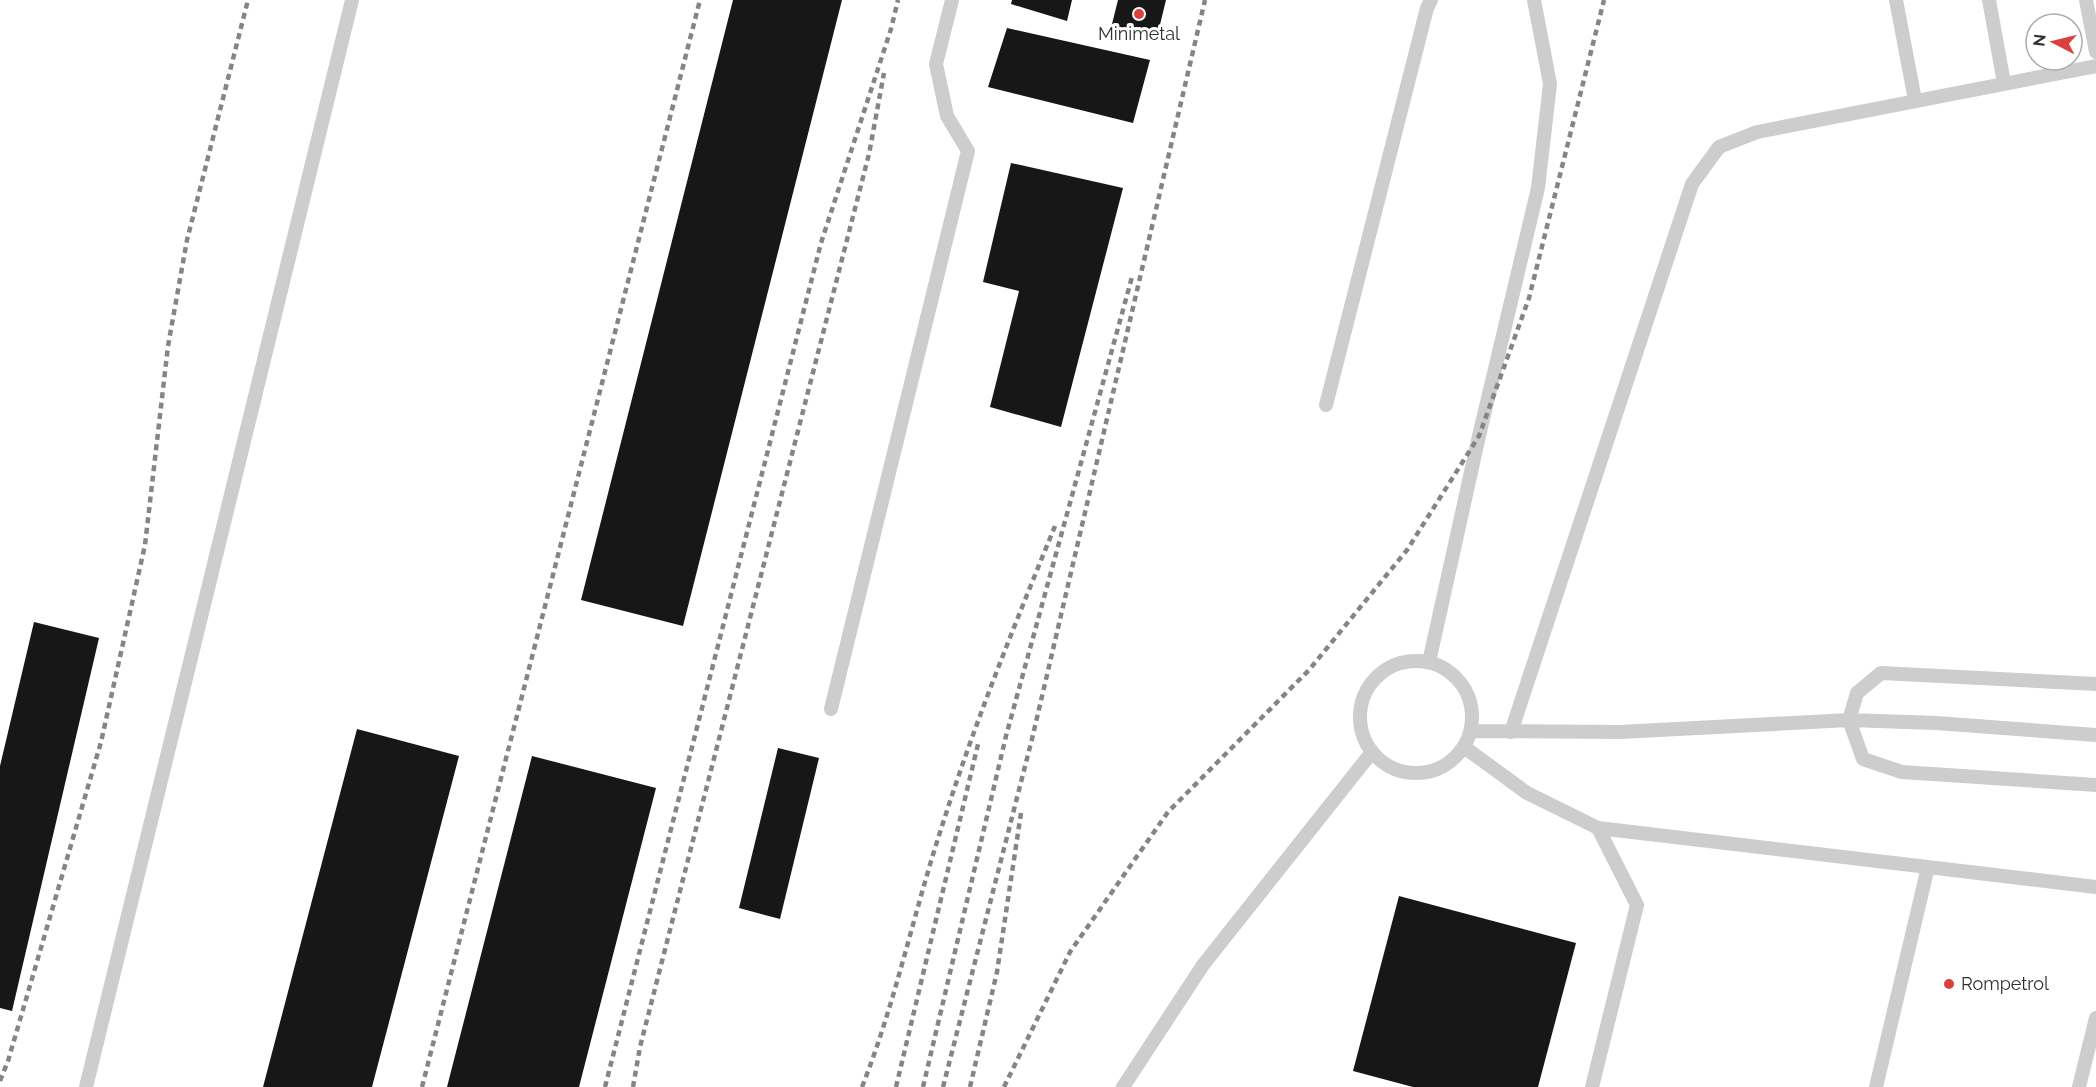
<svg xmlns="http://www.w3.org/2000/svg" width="2096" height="1087" font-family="Raleway,sans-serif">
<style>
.building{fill:#171717}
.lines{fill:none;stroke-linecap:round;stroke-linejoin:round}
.service{stroke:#cdcdcd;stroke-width:14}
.rail{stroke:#858585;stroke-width:4.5;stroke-dasharray:6 4.5;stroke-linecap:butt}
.poi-dot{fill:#dc403d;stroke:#fff;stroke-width:2}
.labels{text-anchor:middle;stroke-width:6;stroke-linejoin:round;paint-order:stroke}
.poi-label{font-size:18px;fill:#303030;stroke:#fff}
</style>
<rect width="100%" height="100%" fill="#fff"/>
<path class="building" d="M733 0H842L683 626 581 600Z
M1012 0H1072L1067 21 1011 4Z
M1118 0H1166L1157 37 1111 28Z
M1007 28 1150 60 1133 123 988 87Z
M1011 163 1123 188 1061 427 990 407 1019 291 983 282Z
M34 622 99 638 12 1011 0 1008V766Z
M357 729 459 756 372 1087H263Z
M778 748 819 758 780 919 739 908Z
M532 756 656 788 579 1087H447Z
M1399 896 1576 943 1538 1087H1413L1353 1071Z"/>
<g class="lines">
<path class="service" d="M1896 0 1915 100
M1989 0 2004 83
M2086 0 2096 52
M1326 405 1427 8 1431 0
M1360 717a56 56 0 1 1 112 0a56 56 0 1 1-112 0Z
M1429 662 1479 436 1538 188 1550 84 1534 0
M2096 684 1881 673 1857 693 1849 720 1863 759 1902 772 2096 785
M831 709 968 151 947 116 936 64 952 0
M1470 731 1620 732 1849 720 1936 723 2096 735
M1511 732 1692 184 1719 147 1757 132 2096 66
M1464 747 1527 793 1598 828 1637 905 1592 1087
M1598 828 2096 887
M86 1087 352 0
M1123 1087 1203 965 1372 752
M1876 1087 1928 867
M2079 1087 2096 1018"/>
<path class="rail" d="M0 1081 8 1061 101 742 145 545 168 346 187 240 248 0
M422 1087 700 0
M605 1087 821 243 891 29 898 0
M633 1087 640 1047 869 154 884 73
M862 1087C896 1001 914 911 943 823 975 722 1015 624 1055 526
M896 1087 979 740
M923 1087 1006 736 1132 277
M943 1087 1032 739 1205 0
M970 1087 997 972 1021 813
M1004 1087 1070 952 1168 812 1309 670 1407 550 1479 436 1529 298 1604 0"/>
</g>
<g class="poi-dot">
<circle cx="1139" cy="14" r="6"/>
<circle cx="1949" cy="984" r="6"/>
</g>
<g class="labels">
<g class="poi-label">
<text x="1139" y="40">Minimetal</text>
<text x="1961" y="990" text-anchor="start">Rompetrol</text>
</g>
</g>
<g transform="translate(2054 42) rotate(277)"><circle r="28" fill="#ffffff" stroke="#acacac" stroke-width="1.5"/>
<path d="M0-4.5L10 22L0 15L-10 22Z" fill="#dc403d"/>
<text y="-9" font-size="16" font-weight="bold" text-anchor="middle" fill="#303030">N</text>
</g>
</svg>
